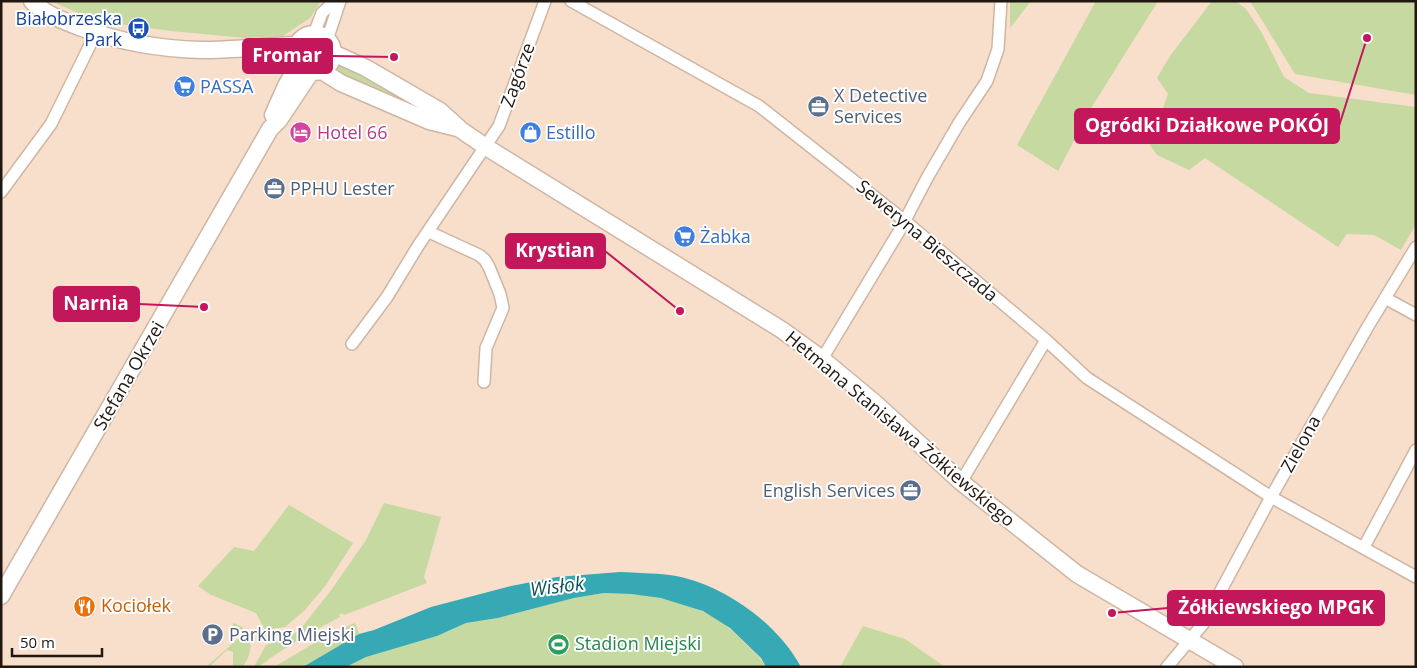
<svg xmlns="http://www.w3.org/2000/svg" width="1417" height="668" font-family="'Open Sans',sans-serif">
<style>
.green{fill:#c5d9a0}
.water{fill:#36a9b4}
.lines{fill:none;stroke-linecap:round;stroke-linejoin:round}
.street-casing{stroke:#ceb6a4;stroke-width:14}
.secondary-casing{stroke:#ceb6a4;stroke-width:19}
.street{stroke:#fff;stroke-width:11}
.secondary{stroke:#fff;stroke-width:16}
.labels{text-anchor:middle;stroke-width:4;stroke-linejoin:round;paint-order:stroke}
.transit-label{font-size:18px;fill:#164399;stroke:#fff;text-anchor:end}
.street-label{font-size:18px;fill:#1f1710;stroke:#fff}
.shop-label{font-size:18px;fill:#366cbe;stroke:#fff;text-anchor:start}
.service-label{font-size:18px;fill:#4e5e75;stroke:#fff;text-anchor:start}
.hotel-label{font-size:18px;fill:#b23c85;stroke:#fff;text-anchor:start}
.food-label{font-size:18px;fill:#c56008;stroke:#fff;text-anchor:start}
.leisure-label{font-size:18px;fill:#27864d;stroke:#fff;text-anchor:start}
.water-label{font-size:19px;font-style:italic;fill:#0e5056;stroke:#fff}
.leader{fill:none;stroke:#c2185b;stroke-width:2}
.callout-dot{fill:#c2185b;stroke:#fff;stroke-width:2}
.callout{fill:#c2185b;stroke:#c2185b;stroke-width:2}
.callout-label{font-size:19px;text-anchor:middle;font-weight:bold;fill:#fff}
</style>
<rect width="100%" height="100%" fill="#f8dfcc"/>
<path class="green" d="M51 1H321L310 18 283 36 245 38 171 31 96 21Z
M1010 1H1031L1010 28Z
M1096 1H1158L1093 105 1058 171 1017 145Z
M1212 1H1235L1246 9 1262 33 1284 77 1309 93 1416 107V224L1401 250 1374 235 1347 234 1338 247 1205 158 1189 170 1157 155 1150 145 1168 94 1157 78 1170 56Z
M1250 1H1416V95L1295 74Z
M338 64 359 70 438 116 332 73Z
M384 503 441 517 424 577 427 583 344 615 342 613 339 615 340 617C318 628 298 640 278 653 270 658 264 665 254 667L266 645 290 637 302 627 332 589 366 540Z
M289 505 353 543 326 585 305 610 285 627 265 630 256 613 211 595 198 586 234 547 254 551Z
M604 593C655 594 703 600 740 638 749 648 759 655 766 667H346L366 657 437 636 466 623 498 618 574 598Z
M233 623C254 629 255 653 242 667H233V652L227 650 209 667H206L240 637 233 627Z
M355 623 359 634 303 667H274L328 635Z
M863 626 905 639 945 667H840Z"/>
<path class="water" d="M620 572C637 573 653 573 670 575 720 582 777 622 801 667H766L761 658 730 628 703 611 661 598 631 594 604 593 574 598 498 618 466 623 437 636 366 657 346 667H303L359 634 374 630 431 607 511 586 557 577Z"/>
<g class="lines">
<defs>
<path id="street" d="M571 1 759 106 905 221 1046 340 1087 378 1271 497 1416 577
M314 34 322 13 335 1
M327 40 340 1
M1 192 51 124 96 33
M429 232 479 255 485 260 489 267 500 294 503 308 486 348 484 382
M1385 298 1416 315
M352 344 387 297 418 246 499 126 545 1
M822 359 901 228 927 178 959 123 987 81 998 49 1001 1
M961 482 1046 340
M1364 547 1416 450
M1167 667 1203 624 1271 497 1367 328 1416 247"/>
<path id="secondary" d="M32 1C46 15 64 21 82 28 120 42 161 49 201 50 233 50 265 46 297 45
M295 53a19 19 0 1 1 38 0a19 19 0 1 1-38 0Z
M333 53 366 68 440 111 461 130 486 147 782 330 822 359 875 403 961 482 1077 574 1235 667
M251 54 296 60
M322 71 341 83 429 121 457 128
M273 115 286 86 298 65
M1 596 270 129 279 120 311 72"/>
</defs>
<use href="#street" class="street-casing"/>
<use href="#secondary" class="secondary-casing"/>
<use href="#street" class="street"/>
<use href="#secondary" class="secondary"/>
</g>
<defs>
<symbol id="bus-disc" viewBox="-11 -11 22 22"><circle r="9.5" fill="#1a4fb4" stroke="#fff"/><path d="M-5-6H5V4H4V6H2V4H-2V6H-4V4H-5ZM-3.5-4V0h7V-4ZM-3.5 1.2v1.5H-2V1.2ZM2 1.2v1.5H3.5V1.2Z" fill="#fff"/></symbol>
<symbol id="supermarket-disc" viewBox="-11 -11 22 22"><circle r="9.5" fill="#3f7fe0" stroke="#fff"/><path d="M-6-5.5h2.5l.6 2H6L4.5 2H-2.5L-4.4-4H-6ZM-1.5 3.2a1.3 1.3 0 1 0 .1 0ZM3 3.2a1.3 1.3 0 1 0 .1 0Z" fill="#fff"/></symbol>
<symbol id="office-disc" viewBox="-11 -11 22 22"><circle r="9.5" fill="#5c6f8a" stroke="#fff"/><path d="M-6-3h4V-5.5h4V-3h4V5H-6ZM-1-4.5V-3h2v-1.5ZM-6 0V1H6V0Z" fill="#fff"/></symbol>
<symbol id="hotel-disc" viewBox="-11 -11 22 22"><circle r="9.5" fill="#d1479c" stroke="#fff"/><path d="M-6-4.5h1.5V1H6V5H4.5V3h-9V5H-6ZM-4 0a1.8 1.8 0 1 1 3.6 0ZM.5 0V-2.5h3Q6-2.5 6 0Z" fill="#fff"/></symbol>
<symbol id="shop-disc" viewBox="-11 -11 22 22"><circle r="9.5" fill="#3f7fe0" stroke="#fff"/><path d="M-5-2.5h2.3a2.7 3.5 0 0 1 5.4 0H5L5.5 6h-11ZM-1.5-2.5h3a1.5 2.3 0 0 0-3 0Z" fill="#fff"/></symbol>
<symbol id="restaurant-disc" viewBox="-11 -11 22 22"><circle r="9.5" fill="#e8710a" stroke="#fff"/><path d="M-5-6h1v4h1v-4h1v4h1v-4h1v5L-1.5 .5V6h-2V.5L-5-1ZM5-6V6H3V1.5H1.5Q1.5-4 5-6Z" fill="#fff"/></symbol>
<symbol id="parking-disc" viewBox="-11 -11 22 22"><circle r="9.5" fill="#5c6f8a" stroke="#fff"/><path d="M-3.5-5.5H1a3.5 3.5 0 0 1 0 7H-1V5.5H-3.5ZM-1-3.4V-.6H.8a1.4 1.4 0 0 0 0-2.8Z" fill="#fff"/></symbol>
<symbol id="stadium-disc" viewBox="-11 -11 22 22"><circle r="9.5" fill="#2e9e5b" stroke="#fff"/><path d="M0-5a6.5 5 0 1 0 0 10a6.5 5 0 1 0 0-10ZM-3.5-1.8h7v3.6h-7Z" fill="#fff"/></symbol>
</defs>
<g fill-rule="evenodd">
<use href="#bus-disc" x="126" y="16" width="25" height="25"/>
<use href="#supermarket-disc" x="172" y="74" width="25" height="25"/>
<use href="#office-disc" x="806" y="94" width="25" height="25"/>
<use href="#hotel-disc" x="288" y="120" width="25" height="25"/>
<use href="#shop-disc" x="518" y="120" width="25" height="25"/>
<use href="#office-disc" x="262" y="176" width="25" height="25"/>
<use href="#supermarket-disc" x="672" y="224" width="25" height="25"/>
<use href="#office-disc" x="898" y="478" width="25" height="25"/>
<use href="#restaurant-disc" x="72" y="594" width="25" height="25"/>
<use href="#parking-disc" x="200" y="622" width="25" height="25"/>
<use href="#stadium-disc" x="546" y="632" width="25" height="25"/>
</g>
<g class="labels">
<g class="transit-label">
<text x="122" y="25">Białobrzeska<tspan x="122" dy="21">Park</tspan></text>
</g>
<g class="street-label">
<text transform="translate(518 75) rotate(-70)" y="6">Zagórze</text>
<text transform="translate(927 241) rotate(40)" y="6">Seweryna Bieszczada</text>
<text transform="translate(129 376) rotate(-60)" y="6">Stefana Okrzei</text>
<text transform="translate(900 429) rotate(40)" y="6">Hetmana Stanisława Żółkiewskiego</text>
<text transform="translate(1301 444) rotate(-61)" y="6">Zielona</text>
</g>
<g class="shop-label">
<text x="200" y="93">PASSA</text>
<text x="546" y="139">Estillo</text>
<text x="700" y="243">Żabka</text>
</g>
<g class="service-label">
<text x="834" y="102">X Detective<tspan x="834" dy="21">Services</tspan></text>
<text x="290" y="195">PPHU Lester</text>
<text x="895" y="497" text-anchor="end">English Services</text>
<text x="229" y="641">Parking Miejski</text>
</g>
<g class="hotel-label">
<text x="317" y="139">Hotel 66</text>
</g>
<g class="food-label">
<text x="101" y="612">Kociołek</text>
</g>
<g class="leisure-label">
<text x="575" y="650">Stadion Miejski</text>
</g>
<g class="water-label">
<text transform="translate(557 586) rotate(-7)" y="7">Wisłok</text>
</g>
</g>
<path class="leader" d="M394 57L332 56M1367 38L1339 126M680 311L605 251M204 307L139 304M1112 613L1168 608"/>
<g class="callout-dot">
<circle cx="394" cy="57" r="5"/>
<circle cx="1367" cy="38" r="5"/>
<circle cx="680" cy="311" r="5"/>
<circle cx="204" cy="307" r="5"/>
<circle cx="1112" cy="613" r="5"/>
</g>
<g class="callout">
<rect x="243" y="39" width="89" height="34" rx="5"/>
<rect x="1075" y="109" width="264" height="34" rx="5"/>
<rect x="506" y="234" width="99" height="34" rx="5"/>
<rect x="54" y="287" width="85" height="34" rx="5"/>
<rect x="1168" y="591" width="216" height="34" rx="5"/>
</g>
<g class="callout-label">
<text x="287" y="62">Fromar</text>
<text x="1207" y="132">Ogródki Działkowe POKÓJ</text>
<text x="555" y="257">Krystian</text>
<text x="96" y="310">Narnia</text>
<text x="1276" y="614">Żółkiewskiego MPGK</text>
</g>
<rect width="1417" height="668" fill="none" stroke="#1f1710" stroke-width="5"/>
<path d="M12 648v8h90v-8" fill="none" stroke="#1f1710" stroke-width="2.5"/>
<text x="20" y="648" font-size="15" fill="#1f1710" stroke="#ffffff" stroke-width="4" paint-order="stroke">50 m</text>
</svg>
